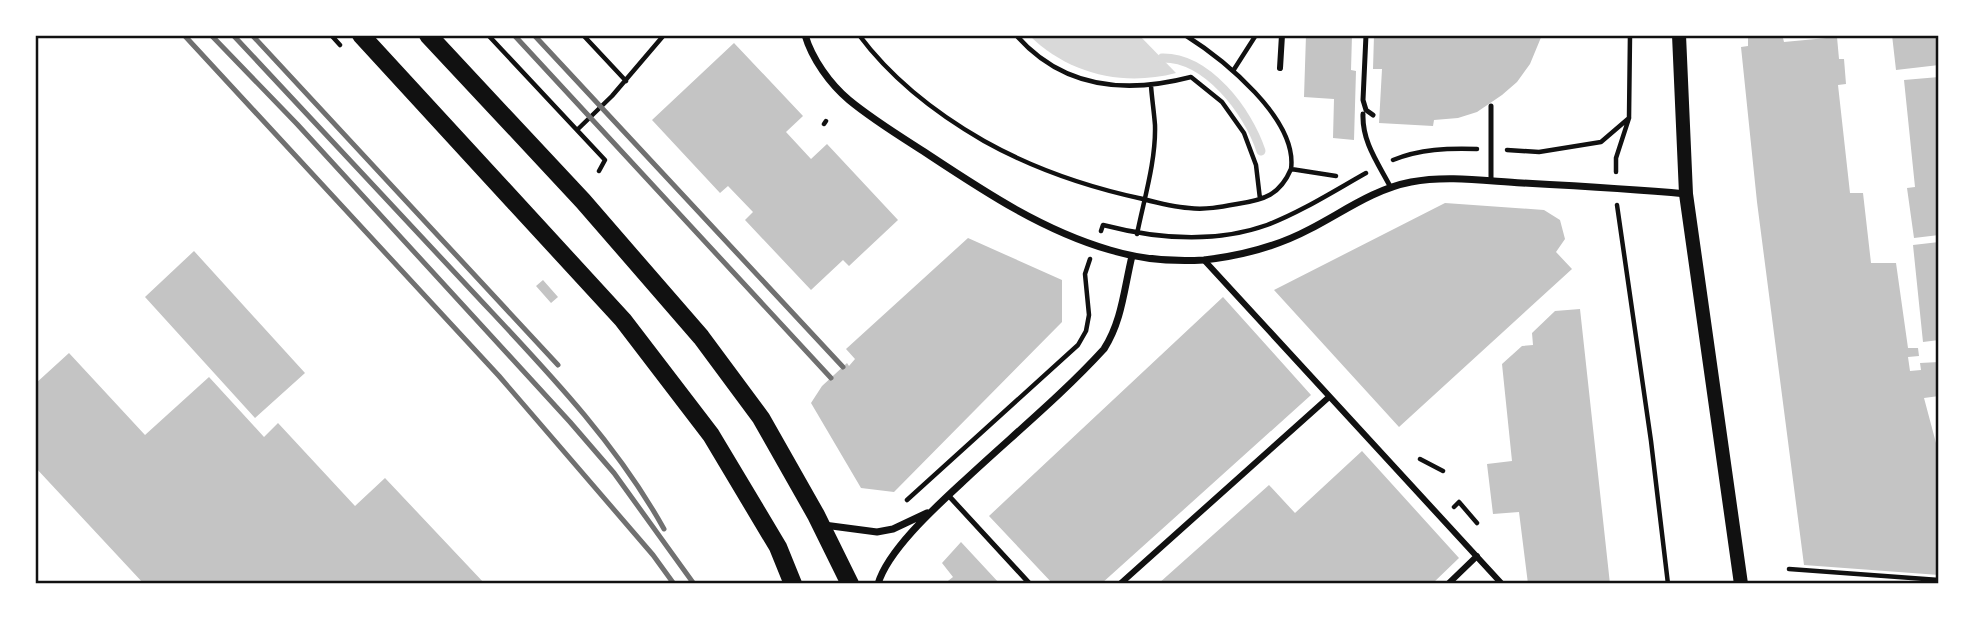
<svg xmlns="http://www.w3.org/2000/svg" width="1974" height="619" font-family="'IBM Plex Sans',sans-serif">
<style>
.water{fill:#d9d9d9}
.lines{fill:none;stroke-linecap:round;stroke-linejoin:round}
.stream{stroke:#d9d9d9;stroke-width:9}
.building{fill:#c4c4c4}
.path{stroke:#111;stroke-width:4.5}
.service{stroke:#111;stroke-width:5}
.pedestrian{stroke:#111;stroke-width:6}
.minor{stroke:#111;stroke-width:7}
.secondary{stroke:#111;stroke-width:14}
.primary{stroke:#111;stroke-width:18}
.rail{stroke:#707070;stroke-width:5}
.neatline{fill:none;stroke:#111;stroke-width:2.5}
</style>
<rect width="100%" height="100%" fill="#fff"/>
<path class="water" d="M1029 35H1139L1176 73C1123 87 1068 74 1029 35Z"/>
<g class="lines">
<path class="stream" d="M1162 58C1207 57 1248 111 1261 151"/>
</g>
<path class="building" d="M1306 35H1352L1351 70 1356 71 1354 140 1333 138 1334 99 1304 97Z
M1374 35H1542L1530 64 1517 82 1502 95 1477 112 1458 118 1434 120 1433 126 1379 123 1382 69H1373Z
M1748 35H1791V37L1783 38 1784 42 1837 37 1839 59H1844L1846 84 1838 85 1850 193H1863L1871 263H1896L1908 348H1918L1919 356 1908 357 1910 371 1921 370 1920 363 1939 362V396L1924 398 1936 443 1939 439V575L1804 565 1757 202 1741 47 1748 46Z
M1892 35H1939V65L1896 70Z
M734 43 803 116 786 132 811 159 827 144 898 220 849 266 843 260 811 290 745 220 753 212 728 186 720 193 652 120Z
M1939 77V235L1914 238 1907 188 1915 187 1904 80Z
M1445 203 1544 210 1560 220 1565 239 1556 252 1572 269 1399 427 1274 290Z
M968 238 1062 280V322L894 492 861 488 811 403 822 386 847 363 849 366 855 359 846 349Z
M1939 242V340L1923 342 1913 245Z
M194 251 305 373 255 418 145 297Z
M543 280 558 297 551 303 536 286Z
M1223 297 1311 395 1101 584H1053L989 516Z
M1580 309 1610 584H1528L1519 512 1493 514 1487 464 1512 461 1502 364 1522 346 1533 345 1532 333 1555 311Z
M69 353 145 435 209 377 264 437 278 423 355 506 385 478 485 584H144L35 467V384Z
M1362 451 1459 558 1432 584H1158L1269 485 1295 513Z
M961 542 1000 584H944L953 577 942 563Z"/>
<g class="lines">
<path class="path" d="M331 35 340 45
M488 35 605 160 599 171
M583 35 626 81
M859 35C891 78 937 114 984 141 1034 169 1087 187 1143 199 1158 203 1174 207 1189 208 1205 210 1221 207 1237 204 1264 200 1280 195 1291 169L1336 176
M1016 35C1063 89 1126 94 1191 77L1222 102 1244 133 1256 165 1260 199
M1185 35C1223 59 1298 119 1291 169
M1233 71 1256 35
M824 124 826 121
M577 130 612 96 664 35
M1507 150 1539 152 1601 142 1629 118
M1393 160C1420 149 1448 148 1477 149
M1616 172V158L1629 118 1630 35
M1617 205 1651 441 1668 584
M1101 231 1103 225C1157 239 1214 244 1267 225 1301 212 1334 191 1366 173
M1137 234C1144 199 1156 161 1155 125 1154 112 1152 99 1151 86
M1420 459 1443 471
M907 500 1078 345 1086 331 1089 315 1085 274 1090 259
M1454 507 1459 502 1477 523
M1789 569 1939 580"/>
<path class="service" d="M1366 35 1363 100 1366 110 1373 115
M1363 114C1362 142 1378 163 1391 188
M1491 181V106
M948 495 1030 584"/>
<path class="pedestrian" d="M1280 68 1282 35
M1204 260 1502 584
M1120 584 1329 397
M1448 584 1477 556"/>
<path class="minor" d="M805 35C812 59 830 84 849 100 872 119 898 135 923 151 982 190 1041 230 1110 250 1140 259 1172 262 1204 260 1240 256 1278 246 1310 229 1343 212 1374 189 1411 182 1447 175 1486 181 1522 183 1577 186 1631 189 1686 194
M824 525 877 532 893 529 927 513
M878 584C888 549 940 503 967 478 1012 436 1062 395 1104 349 1122 321 1124 289 1132 256"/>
<path class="secondary" d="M1679 35 1686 194 1741 584"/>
<path class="primary" d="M361 35 623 320 711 435 778 547 793 584
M428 35 583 201 701 337 761 418 816 515 850 584"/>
<path class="rail" d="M184 35 499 376 653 555 674 584
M211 35 297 124 570 422 614 473 694 584
M233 35C313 120 392 206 472 291 541 365 614 439 664 529
M252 35 558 365
M514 35 831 378
M534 35 843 367"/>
</g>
<rect width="1974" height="619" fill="none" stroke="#ffffff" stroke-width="74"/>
<rect x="37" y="37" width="1900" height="545" class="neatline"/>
</svg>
